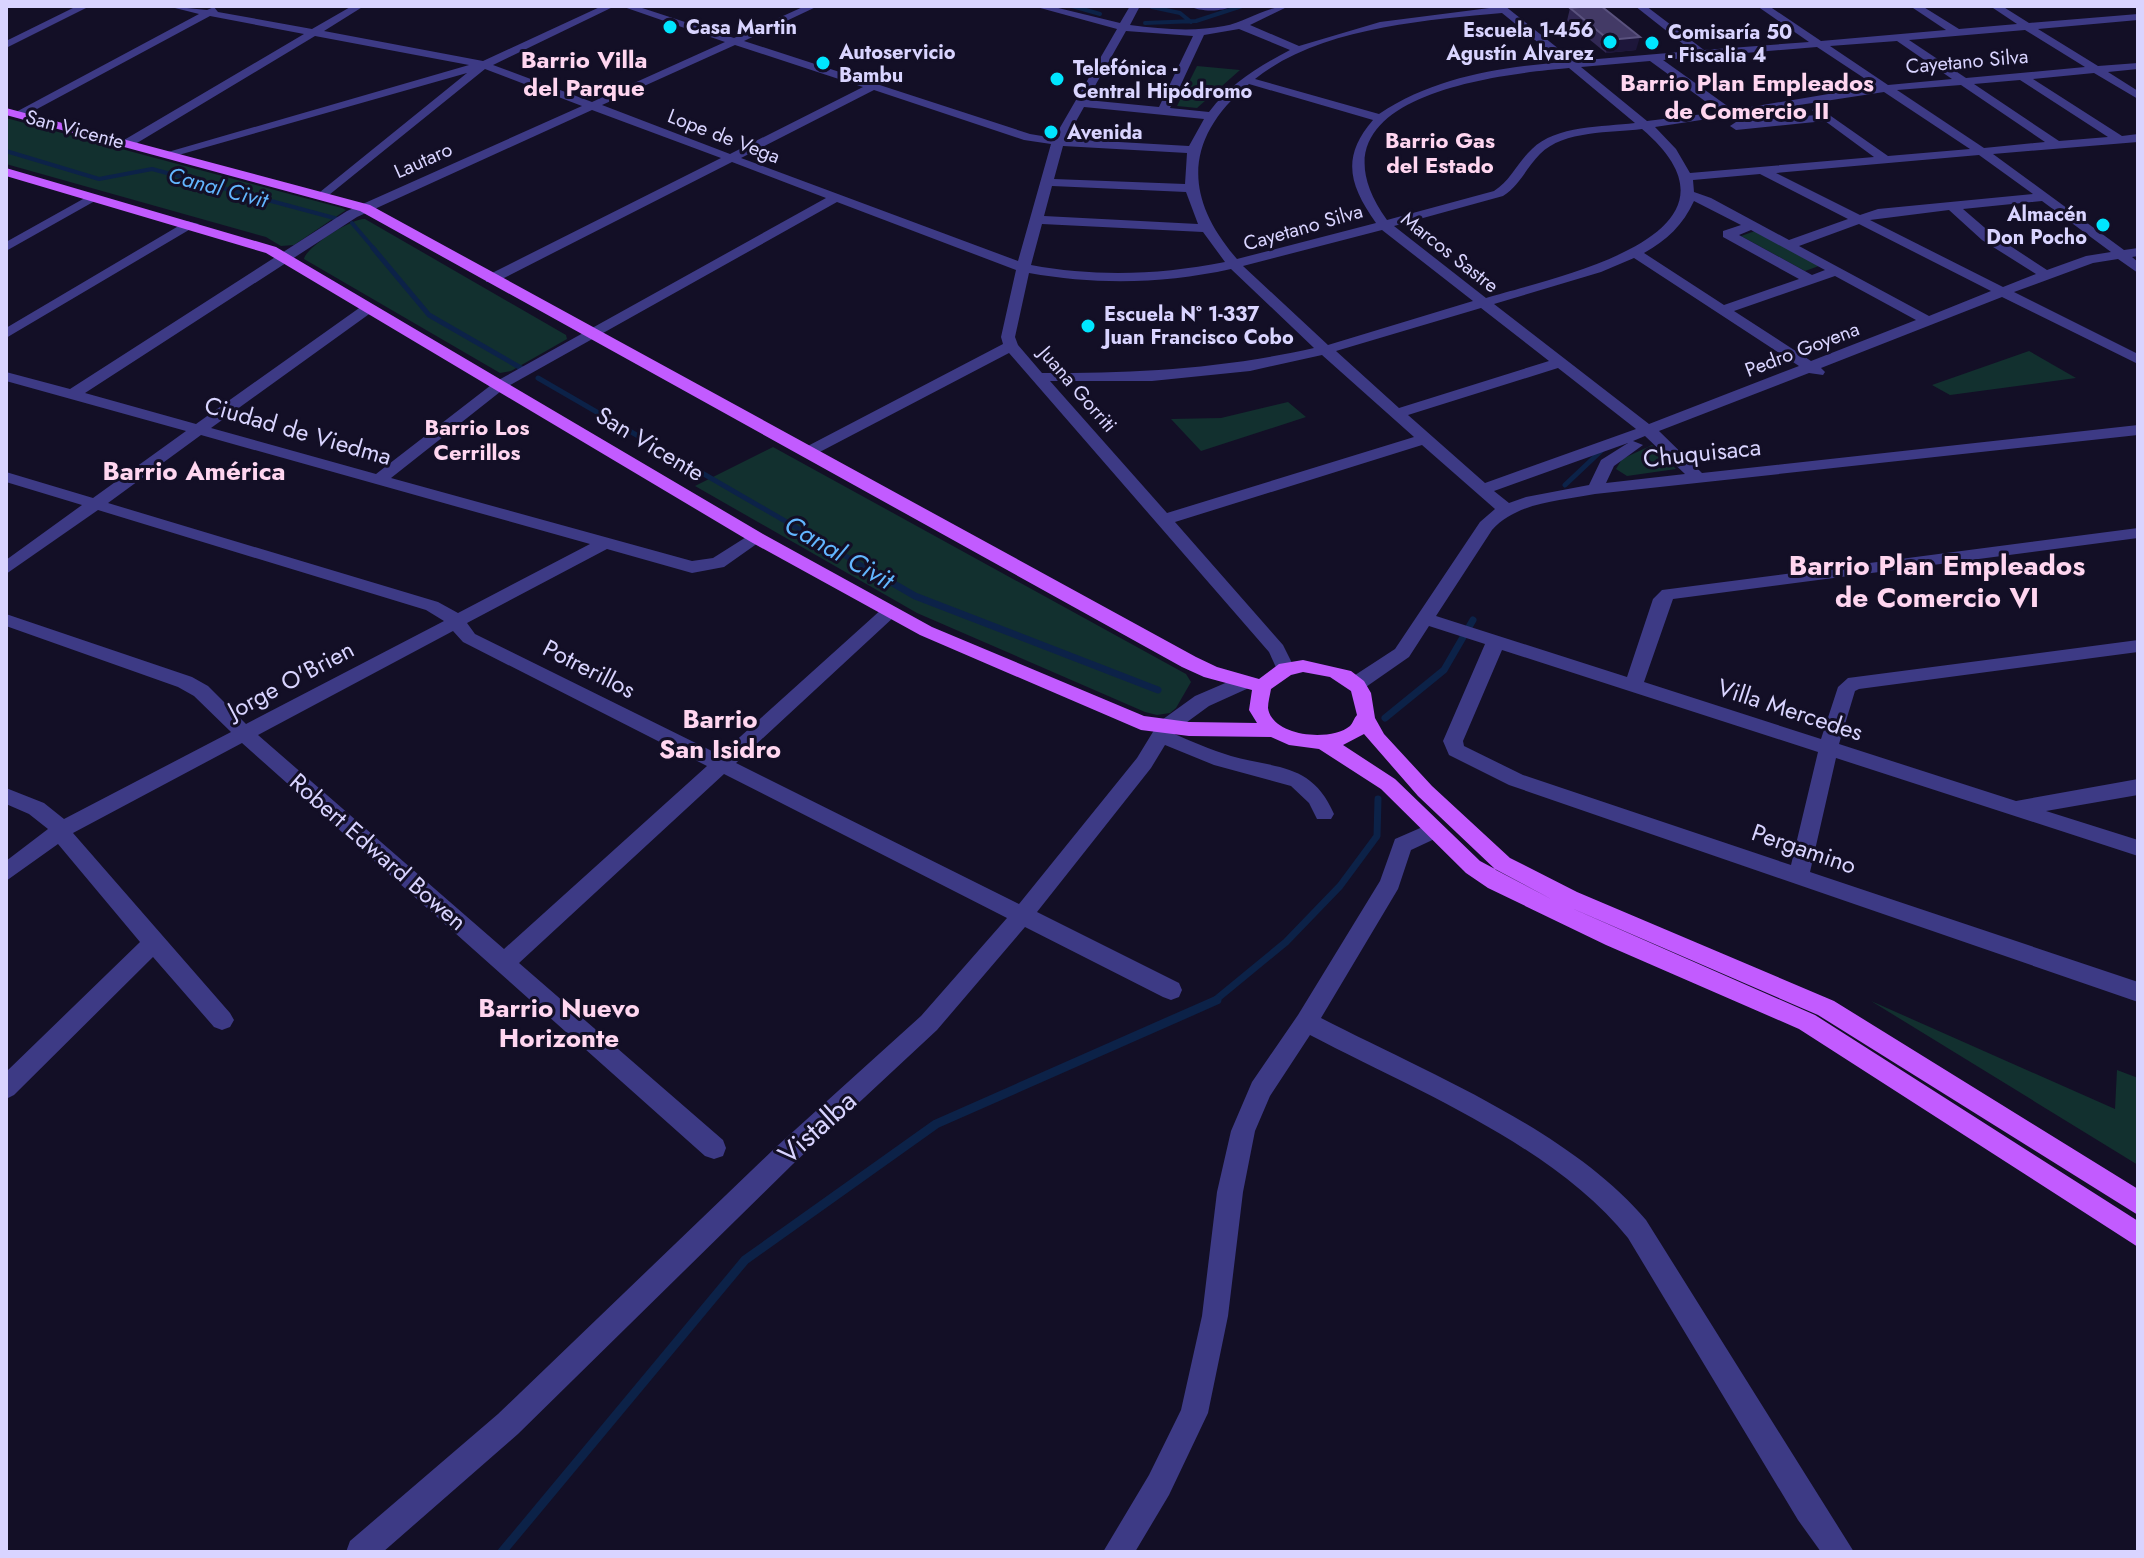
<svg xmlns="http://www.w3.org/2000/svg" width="2144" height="1558" font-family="Jost,sans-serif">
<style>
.green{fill:#12302f}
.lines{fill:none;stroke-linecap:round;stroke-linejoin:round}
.stream-far3{stroke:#0c2248;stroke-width:4}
.stream-far2{stroke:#0c2248;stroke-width:5}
.stream-far1{stroke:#0c2248;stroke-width:7}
.stream{stroke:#0c2248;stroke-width:9}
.minor{fill:#3d3a85;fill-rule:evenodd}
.major{fill:#c25bff;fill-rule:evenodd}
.wall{fill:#312854}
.shaded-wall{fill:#1d163a}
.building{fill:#433a66;stroke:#5a527e;stroke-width:2}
.poi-dot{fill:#00e5ff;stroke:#130f26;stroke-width:3}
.labels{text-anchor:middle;stroke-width:6;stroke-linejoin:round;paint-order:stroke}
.far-poi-label{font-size:20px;font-weight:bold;fill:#d9d4ff;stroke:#130f26;text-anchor:start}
.far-street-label{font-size:20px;fill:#d9d4ff;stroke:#130f26}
.far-neighbourhood-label{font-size:22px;font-weight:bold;fill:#ffd6f0;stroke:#130f26}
.far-water-label{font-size:22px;font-style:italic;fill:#62b6ff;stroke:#130f26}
.far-quarter-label{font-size:24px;font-weight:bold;fill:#ffd6f0;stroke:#130f26}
.street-label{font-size:24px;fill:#d9d4ff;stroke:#130f26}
.neighbourhood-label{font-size:26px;font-weight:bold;fill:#ffd6f0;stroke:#130f26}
.water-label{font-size:26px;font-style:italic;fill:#62b6ff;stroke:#130f26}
.quarter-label{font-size:28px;font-weight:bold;fill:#ffd6f0;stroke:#130f26}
.near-street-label{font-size:28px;fill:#d9d4ff;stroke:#130f26}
</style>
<rect width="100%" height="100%" fill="#130f26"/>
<path class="green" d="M1197 66 1240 70 1197 108 1177 106Z
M6 118 342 208 346 210 294 245 281 246 266 237 6 164Z
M365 219 566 335 567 339 511 371 500 373 304 259C306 247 352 218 365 219Z
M1755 231 1819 266 1805 271 1741 236Z
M2029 351 2076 378 1950 395 1932 385Z
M1288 402 1306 417 1201 451 1171 419 1221 418Z
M1652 445 1676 469 1627 476 1616 469 1622 459Z
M773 447 1186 674 1191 682 1176 708 1170 713 1157 715 1145 712 917 613 695 486Z
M1871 1001 2115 1109 2117 1070 2138 1078V1165Z"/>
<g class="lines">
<path class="stream-far3" d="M1072 6 1100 14
M1152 7 1180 13 1191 22
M1145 23 1196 21 1242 6
M6 151 99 179 152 169 338 219
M352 223 375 250"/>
<path class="stream-far2" d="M373 248 429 315 521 368
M538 378 880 576
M1565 485 1601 451"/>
<path class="stream-far1" d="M877 574 915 596 1158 690
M1385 718 1444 670 1473 620
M1213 1002 1286 942 1340 886 1377 836 1378 799"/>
<path class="stream" d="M502 1552 745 1260 936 1124 1217 1000"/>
<path class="minor" d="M77 6H90L6 48V41Z
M167 6 207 10 214 7 218 12 312 29 352 6H364L324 31 483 61 602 6H615L493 65 592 102 725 42 621 6H636L734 38 805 6H818L744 41 1030 134 1054 138 1117 29 1033 6H1050L1120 23 1130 6H1140L1130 25C1161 29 1193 32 1224 26 1246 22 1266 6 1289 6L1250 25 1299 46 1380 22 1505 6 1574 61 1692 51 1635 6H1646L1704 50 1809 42 1757 6H1769L1821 41 1946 30 1910 6H1922L1959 29 2017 24 1990 6H2002L2029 23 2138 14V20L2038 29 2098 66 2138 63V69L2108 72 2138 91V99L2094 73 2033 79 2122 136 2138 134V142L1993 154 2124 250 2138 248V256L2132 257 2138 262V273L2118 259 2093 263 2014 292 2138 354V364L2002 297 1821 368 1825 372 1823 375 1809 373 1659 431 1702 473 2138 425V435L1595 494C1560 501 1517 502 1492 530L1436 616 1627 677 1653 599 1662 590 2138 528V538L1673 599 1644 682 1821 739 1838 687 1848 678 2138 640V652L1859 689 1855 691 1839 744 2016 801 2138 779V795L2046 811 2138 840V856L1836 758 1810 872 2138 982V1002L1509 785 1449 755 1443 741 1485 644 1429 626 1409 657 1363 689H1349L1347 684 1349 679 1395 649 1480 522 1495 509 1422 445 1175 522 1283 645 1295 669 1286 675 1279 674 1269 652 1009 353 814 455H802V449L1003 344 1001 337 1016 270 837 202 505 388 391 478 692 561 713 558 751 534 757 533 765 538 724 567 692 573 607 549 467 623 475 634 720 755 883 608H895L898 612 895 616 736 763 1019 904 1137 758 1159 722 1195 696 1244 675 1253 682 1251 687 1209 706 1172 733C1191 741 1211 750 1231 756 1278 769 1312 763 1334 814L1331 819H1317L1309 803 1291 786 1214 765 1165 745 1151 768 1037 912 1179 983 1182 990 1179 997 1171 1000 1163 997 1025 927 937 1030 793 1164 518 1434 383 1552H346L350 1541 498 1414 775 1148 921 1016 1007 918 724 774 519 963 723 1140 726 1148 723 1156 714 1159 705 1156 242 743 73 833 230 1013 234 1020 230 1027 222 1030 214 1027 153 957 14 1095 6 1099V1072L140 942 58 844 6 881V861L48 829 29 814 6 804V788L44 803 64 819 231 732 194 696 178 687 6 626V614L192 677 208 686 246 724 444 621 426 610 98 510 6 574V560L82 505 6 482V472L93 498 186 431 6 381V372L70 389 347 211 582 106 485 69 324 199 318 195 320 192 467 73 168 158V152L469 65 315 36 132 146H124V140L304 34 210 16 24 116H16V112L199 14ZM1502 13 1562 62C1497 68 1435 77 1379 114L1255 79C1318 28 1425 20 1502 13ZM1239 29 1290 50C1258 67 1231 83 1209 112L1170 108 1204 35ZM2025 30 2085 67 1966 78 1909 40ZM1126 31 1193 36 1159 107 1087 100ZM1897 41 1952 79 1888 85 1830 46ZM735 45 863 87 730 154 602 105ZM1817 47 1876 86 1733 110 1663 60ZM1650 61 1720 112 1647 121 1581 67ZM1569 68 1635 123C1603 127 1556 125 1532 149 1517 163 1511 180 1494 191L1387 220C1300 98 1489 75 1569 68ZM2020 80 2108 137 2059 141 1974 84ZM1249 84 1373 120C1341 157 1349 185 1376 223L1237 259C1183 197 1184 138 1249 84ZM1961 85 2045 142 1984 148 1897 90ZM874 90 1024 140 1051 144 1018 261 741 158ZM1884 92 1970 149 1888 156 1818 107 1812 110 1817 115 1736 122 1730 126 1736 130 1825 121 1874 157 1690 173 1676 149 1655 127ZM1084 107 1204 119 1189 146 1066 139ZM592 110 721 158 486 276V282H496L732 162 826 198 495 382 376 474 211 428 372 312V306H362L196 424 85 393 357 217ZM1642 129C1766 235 1558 276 1486 298L1394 226 1503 196C1520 185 1526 168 1540 154 1564 130 1611 133 1642 129ZM1063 146 1187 153 1185 184 1054 179ZM1979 155 2033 194 1878 209 1860 215 1776 173ZM1760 174 1848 219 1789 240 1711 198 1694 192 1693 180ZM1052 186 1186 192 1198 224 1044 216ZM1694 201 1741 225 1723 231V237L1799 279 1724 305 1644 253C1667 240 1683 225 1694 201ZM2042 201 2111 252 2086 256 2047 270 1992 234 1963 209ZM1949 210 1982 240 2036 274 2003 287 1870 220ZM1042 224 1203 232 1225 262C1159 275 1096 277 1031 265ZM1859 224 1991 291 1929 316 1799 246ZM1382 230 1473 301 1328 345 1243 266ZM1751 230 1825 270 1812 275 1739 235ZM1634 258 1799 366 1649 424 1494 304 1601 272ZM1231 269 1314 348C1220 369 1138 373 1042 373L1018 345 1015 337 1029 273C1097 285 1163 284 1231 269ZM1835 276 1916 320 1811 361 1734 311ZM1481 308 1549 361 1399 408 1336 351ZM1322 355 1414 437 1167 513 1050 381H1152L1250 371ZM1558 368 1636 429 1485 483 1408 415ZM201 435 590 544 458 613 438 602 108 503ZM1645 436 1685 474 1606 483 1614 466 1643 445 1633 441ZM1628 443 1601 460 1589 485 1526 497 1509 503 1494 491ZM453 631 463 642 707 766 504 949 258 735ZM1502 650 1818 752 1791 865 1523 775 1464 746 1463 741Z
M1190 6H1232C1223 12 1199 12 1190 6Z
M92 194 102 197 6 251V242Z
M187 221 199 224 6 338V328Z
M1434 822 1441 824 1444 830 1441 836 1411 850 1398 889 1321 1018C1426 1072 1570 1130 1646 1220L1854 1552H1821L1798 1520 1628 1238C1553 1145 1415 1090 1310 1035L1270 1096 1255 1131 1243 1192 1228 1316 1208 1413 1169 1495 1135 1552H1103L1149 1475 1181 1410 1202 1316 1217 1192 1231 1131 1252 1082 1298 1015 1380 881 1395 839Z"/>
<path class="major" d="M6 108 370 205 1196 657 1217 667 1259 679 1279 664 1303 660 1351 671 1364 681 1371 693 1375 718 1384 734 1432 786 1510 858 1577 892 1834 1001 2138 1189V1215L1818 1015 1569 907 1815 1015 2138 1221V1247L1799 1029 1606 945 1488 888 1466 873 1381 789 1319 749 1289 745 1271 737 1189 736 1141 730 920 635 751 542 266 253 6 176V168L276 247 763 534 932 627 1144 716 1189 722 1257 723 1249 710 1252 690 1204 677 1182 667 360 211 6 115ZM1303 672 1330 677 1351 691 1357 715C1354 718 1353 723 1350 726 1331 742 1272 737 1268 708 1268 702 1270 695 1271 689L1291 675ZM1364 734 1418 796 1496 870 1553 900 1480 861 1395 779 1343 745Z"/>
</g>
<path class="wall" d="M1570 8 1636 50 1606 53 1567 21Z"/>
<path class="shaded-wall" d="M1640 37 1636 50 1606 53 1609 40Z"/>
<path class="building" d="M1590 6H1601L1640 37 1609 40 1570 8Z"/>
<g class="poi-dot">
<circle cx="670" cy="27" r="8"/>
<circle cx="1610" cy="42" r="8"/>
<circle cx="1652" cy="43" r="8"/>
<circle cx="823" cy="63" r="8"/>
<circle cx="1057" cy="79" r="8"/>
<circle cx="1051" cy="132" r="8"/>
<circle cx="2103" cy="225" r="8"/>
<circle cx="1088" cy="326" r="8"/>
</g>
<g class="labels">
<g class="far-poi-label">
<text x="686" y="34">Casa Martin</text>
<text x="1594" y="37" text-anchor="end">Escuela 1-456<tspan x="1594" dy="23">Agustín Alvarez</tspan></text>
<text x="1668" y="39">Comisaría 50<tspan x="1668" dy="23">- Fiscalia 4</tspan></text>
<text x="839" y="59">Autoservicio<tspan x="839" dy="23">Bambu</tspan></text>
<text x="1073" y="75">Telefónica -<tspan x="1073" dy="23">Central Hipódromo</tspan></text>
<text x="1067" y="139">Avenida</text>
<text x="2087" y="221" text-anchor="end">Almacén<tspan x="2087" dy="23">Don Pocho</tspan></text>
<text x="1104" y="321">Escuela N° 1-337<tspan x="1104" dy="23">Juan Francisco Cobo</tspan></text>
</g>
<g class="far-street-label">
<text transform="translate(1967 61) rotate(-5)" y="7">Cayetano Silva</text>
<text transform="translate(75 129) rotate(15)" y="7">San Vicente</text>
<text transform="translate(724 136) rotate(21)" y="7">Lope de Vega</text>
<text transform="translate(423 160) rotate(-24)" y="7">Lautaro</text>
<text transform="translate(1303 227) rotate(-16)" y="7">Cayetano Silva</text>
<text transform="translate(1450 252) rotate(38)" y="7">Marcos Sastre</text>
<text transform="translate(1802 349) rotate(-21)" y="7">Pedro Goyena</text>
<text transform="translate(1078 389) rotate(49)" y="7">Juana Gorriti</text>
</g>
<g class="far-neighbourhood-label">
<text x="1440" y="148">Barrio Gas<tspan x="1440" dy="25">del Estado</tspan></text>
<text x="477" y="435">Barrio Los<tspan x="477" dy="25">Cerrillos</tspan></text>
</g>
<g class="far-water-label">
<text transform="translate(218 187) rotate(15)" y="8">Canal Civit</text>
</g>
<g class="far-quarter-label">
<text x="584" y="68">Barrio Villa<tspan x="584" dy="28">del Parque</tspan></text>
<text x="1747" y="91">Barrio Plan Empleados<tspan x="1747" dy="28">de Comercio II</tspan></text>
</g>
<g class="street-label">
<text transform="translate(298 431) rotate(16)" y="8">Ciudad de Viedma</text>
<text transform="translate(650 444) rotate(31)" y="8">San Vicente</text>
<text transform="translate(1702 453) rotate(-6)" y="8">Chuquisaca</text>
<text transform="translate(589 669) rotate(27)" y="8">Potrerillos</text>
<text transform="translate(291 680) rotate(-28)" y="8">Jorge O'Brien</text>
<text transform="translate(1790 710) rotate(18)" y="8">Villa Mercedes</text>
<text transform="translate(1804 849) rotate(19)" y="8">Pergamino</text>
<text transform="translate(378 852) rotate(41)" y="8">Robert Edward Bowen</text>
</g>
<g class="neighbourhood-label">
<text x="194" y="480">Barrio América</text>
<text x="720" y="728">Barrio<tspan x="720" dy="30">San Isidro</tspan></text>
<text x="559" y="1017">Barrio Nuevo<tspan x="559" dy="30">Horizonte</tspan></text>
</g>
<g class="water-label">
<text transform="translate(839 552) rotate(30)" y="9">Canal Civit</text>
</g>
<g class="quarter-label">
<text x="1937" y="575">Barrio Plan Empleados<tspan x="1937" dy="32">de Comercio VI</tspan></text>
</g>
<g class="near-street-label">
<text transform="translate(817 1127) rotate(-42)" y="10">Vistalba</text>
</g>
</g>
<rect width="2144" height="1558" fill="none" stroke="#d9d4ff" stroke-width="16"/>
</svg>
